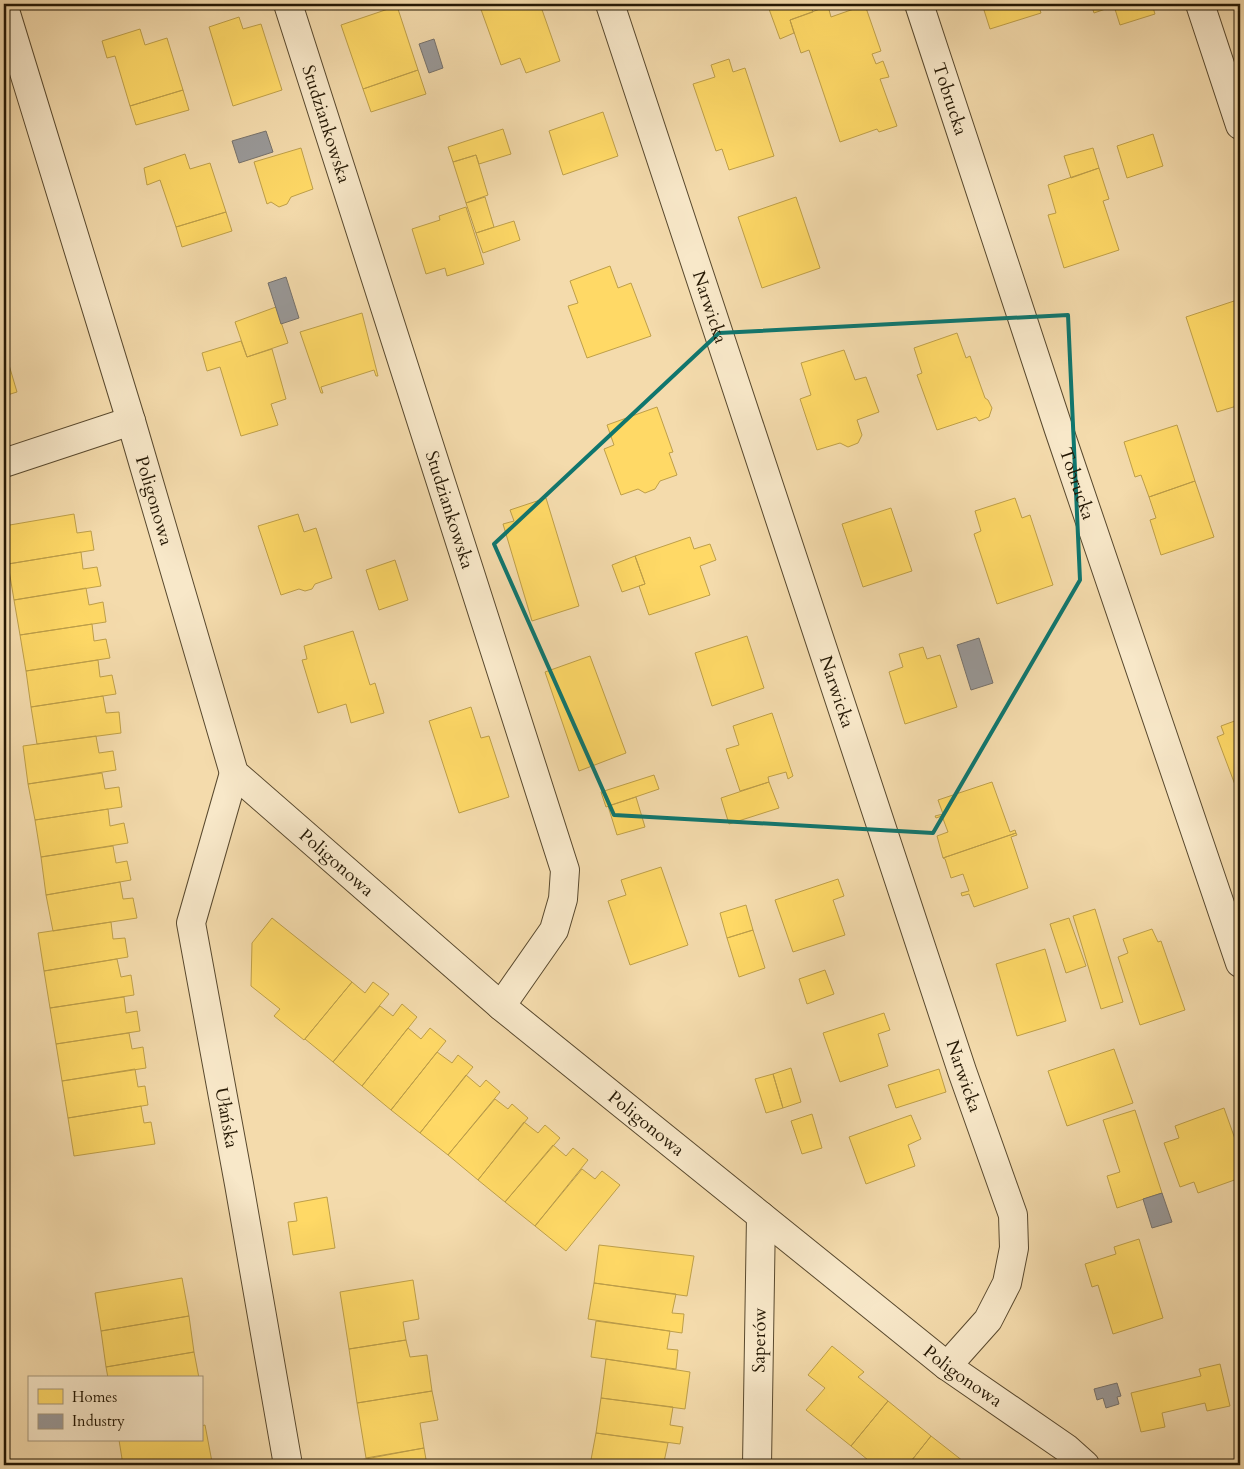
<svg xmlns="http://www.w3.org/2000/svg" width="1244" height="1469" font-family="Cardo,serif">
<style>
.homes{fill:#ffd966;stroke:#be9f49}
.industry{fill:#999;stroke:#76726c}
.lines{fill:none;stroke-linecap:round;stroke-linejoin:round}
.street-casing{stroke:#59492e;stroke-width:30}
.street{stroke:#f8e8c9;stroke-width:28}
.marked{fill:none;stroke:#0f766e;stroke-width:4;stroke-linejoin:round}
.labels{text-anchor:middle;stroke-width:5;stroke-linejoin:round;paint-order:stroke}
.street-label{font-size:18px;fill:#251804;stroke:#f8e8c9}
</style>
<rect width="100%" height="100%" fill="#f4dbac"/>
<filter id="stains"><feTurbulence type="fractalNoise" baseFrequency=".004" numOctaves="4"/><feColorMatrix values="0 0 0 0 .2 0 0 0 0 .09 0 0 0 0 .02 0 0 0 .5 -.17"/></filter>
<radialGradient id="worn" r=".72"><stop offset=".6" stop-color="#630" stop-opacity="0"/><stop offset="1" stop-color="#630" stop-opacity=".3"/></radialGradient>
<path class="homes" d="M479 4H509L510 6 540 4 560 61 526 73 520 58 501 65Z
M784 4H810L813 12 790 20 794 33 780 39 769 9Z
M994 4H1038L1041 13 990 29 983 7Z
M1091 4H1152L1155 14 1120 25 1114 6 1094 13Z
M865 5 881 51 872 54 876 64 883 61 889 77 880 79 897 126 879 132 877 129 840 142 809 50 801 53 790 20 828 6 831 17Z
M397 6 418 70 363 89 341 25Z
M239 17 243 29 261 24 282 90 233 106 209 27Z
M140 29 145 45 167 38 183 90 130 106 115 56 107 58 102 41Z
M729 59 733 72 745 68 774 156 729 170 722 149 716 151 693 84 715 77 711 65Z
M418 70 426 94 371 112 363 89Z
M183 90 189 110 136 125 130 106Z
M603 112 618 156 563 175 549 131Z
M503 129 511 154 479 164 476 155 453 162 448 147Z
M1153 134 1163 166 1127 178 1117 146Z
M301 148 313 189 291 197 287 204 279 207 271 202 267 204 254 162Z
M1093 148 1099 168 1071 178 1064 156Z
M185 154 190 169 210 163 226 212 176 227 160 180 147 185 144 168Z
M476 155 488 195 466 203 453 162Z
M1099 168 1109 199 1103 201 1119 250 1064 268 1048 215 1056 213 1048 185Z
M485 197 494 227 476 233 466 203Z
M796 197 820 268 762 288 738 217Z
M466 207 484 264 447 276 445 268 426 274 412 229 440 220 439 216Z
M226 212 232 231 182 247 176 227Z
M514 221 520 240 483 253 476 233Z
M610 266 618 288 631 283 651 336 587 358 568 306 578 303 570 281Z
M1240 299V405L1217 412 1186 317Z
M276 307 288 343 247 357 235 322Z
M362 313 378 376H376L374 370 321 387 323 393H321L300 332Z
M957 333 966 358 970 356 985 398 988 400 992 408 989 417 979 421 976 417 937 430 917 375 922 373 914 348Z
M241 341 247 357 272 349 286 399 271 404 278 425 241 436 220 367 207 371 202 353Z
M4 348 17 392 4 396Z
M844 350 855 380 866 377 879 412 857 420 862 435 858 443 848 447 840 443 817 450 800 399 811 395 801 363Z
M657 407 673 452 669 453 677 475 660 481 655 489 645 493 638 489 621 495 604 449 614 445 607 425Z
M1177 425 1195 481 1149 497 1141 475 1135 477 1124 442Z
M1195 481 1214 537 1161 555 1150 520 1156 518 1149 497Z
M546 498 579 606 532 621 503 524 514 521 510 510Z
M1015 498 1022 518 1030 515 1053 585 997 604 974 534 981 531 975 511Z
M891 508 912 571 863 587 842 524Z
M74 514 77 533 91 531 94 550 8 564 4 526Z
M298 514 304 532 316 528 332 578 315 584 312 589 305 591 299 589 281 595 258 526Z
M690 537 694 549 710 544 716 560 700 566 710 595 649 615 639 586 645 584 635 556Z
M81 552 83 569 97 567 101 586 14 600 8 564Z
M635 556 645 584 622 592 612 565Z
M395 560 408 600 379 610 366 570Z
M86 588 89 605 103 602 106 622 20 635 14 600Z
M92 624 94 641 106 639 110 658 26 671 20 635Z
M353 631 370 685 375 683 384 713 351 723 346 704 318 713 302 660 307 659 304 646Z
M747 636 764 688 712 706 695 653Z
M923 647 927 659 940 655 957 707 905 724 889 672 903 667 899 654Z
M590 656 626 753 579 771 545 672Z
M98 660 100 677 112 675 116 694 31 707 26 671Z
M103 696 106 713 119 712 121 733 37 744 31 707Z
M471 707 481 738 489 736 509 797 459 813 429 721Z
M772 713 793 776 788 779 786 772 768 777 769 782 740 791 726 749 739 745 733 726Z
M1240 719V798L1217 737 1224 734 1221 726Z
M96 736 99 753 113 751 116 770 28 784 23 746Z
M102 773 105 789 119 787 122 807 35 820 28 784Z
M654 775 659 789 606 807 601 792Z
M769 782 779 808 729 824 721 798Z
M992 782 1010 832 1015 830 1016 833 943 858 937 836 948 832 942 816 936 818 935 816 943 814 938 800Z
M636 797 645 827 617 835 608 806Z
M108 809 110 826 124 823 128 843 41 857 35 820Z
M1016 833 1017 835 1011 837 1028 888 974 907 969 894 962 896 961 893 969 891 963 874 951 878 945 859 943 858Z
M113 846 116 863 127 861 131 880 46 895 41 857Z
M661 867 688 945 630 965 608 901 626 895 621 880Z
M838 879 844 896 833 900 845 935 793 952 775 900Z
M120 882 123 899 133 898 137 918 53 931 46 895Z
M746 905 753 930 727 938 720 913Z
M1095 909 1123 1002 1101 1009 1073 916Z
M272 918 352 982 304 1040 274 1016 280 1009 251 986 252 943Z
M1069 918 1086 966 1066 973 1050 924Z
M111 922 113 939 125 938 128 957 44 971 38 933Z
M1152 929 1158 942 1161 941 1185 1010 1140 1025 1118 957 1128 953 1123 939Z
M753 930 765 968 739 977 727 938Z
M1045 949 1066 1021 1017 1036 996 964Z
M117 959 121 977 131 975 134 995 50 1008 44 971Z
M825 970 834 994 807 1004 799 979Z
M352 982 365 993 373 982 389 994 333 1062 305 1039Z
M124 997 126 1013 137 1011 140 1031 56 1044 50 1008Z
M402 1004 417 1017 362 1086 333 1062 380 1006 393 1016Z
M884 1013 890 1030 878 1034 888 1066 840 1082 823 1033Z
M408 1028 421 1039 430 1028 446 1041 391 1110 362 1086Z
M129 1033 132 1049 143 1047 146 1068 62 1081 56 1044Z
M1114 1049 1133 1103 1067 1126 1048 1071Z
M437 1052 452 1063 458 1055 473 1067 420 1133 391 1110Z
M791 1068 801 1102 783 1108 773 1074Z
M135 1069 138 1087 145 1086 148 1105 68 1118 62 1081Z
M939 1069 946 1092 896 1108 888 1085Z
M773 1074 783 1108 766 1113 755 1079Z
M466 1075 480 1087 486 1080 500 1092 448 1155 420 1133Z
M495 1099 508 1109 512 1104 528 1118 478 1180 448 1155Z
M141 1106 144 1123 151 1122 155 1144 74 1156 68 1118Z
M1224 1108 1240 1153V1178L1198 1193 1194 1182 1180 1187 1164 1143 1179 1138 1175 1126Z
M1135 1110 1162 1193 1117 1208 1107 1176 1120 1172 1103 1120Z
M812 1114 822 1148 802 1154 791 1121Z
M911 1115 921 1139 908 1145 915 1166 866 1184 849 1137Z
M524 1122 538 1133 545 1125 560 1138 505 1202 478 1180Z
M553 1145 566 1156 573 1148 588 1160 535 1226 505 1202Z
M582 1169 595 1179 602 1171 620 1185 566 1251 535 1226Z
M327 1197 335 1248 293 1255 288 1222 297 1221 294 1203Z
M1139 1239 1163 1318 1113 1334 1098 1285 1092 1287 1085 1264 1116 1254 1114 1247Z
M599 1245 694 1256 687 1296 594 1283Z
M182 1278 189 1316 101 1331 95 1293Z
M413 1280 419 1319 403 1322 406 1340 349 1349 340 1292Z
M594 1283 676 1294 672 1313 684 1314 682 1333 588 1319Z
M189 1316 194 1352 106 1367 101 1331Z
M596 1321 670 1331 667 1349 678 1350 676 1369 591 1357Z
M406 1340 410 1357 427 1355 432 1391 357 1403 349 1349Z
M832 1346 864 1372 858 1377 888 1401 851 1446 806 1410 825 1388 808 1375Z
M194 1352 199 1378H108L106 1367Z
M606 1359 690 1372 685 1409 601 1398Z
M1220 1364 1230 1406 1207 1411 1205 1403 1162 1413 1165 1427 1141 1432 1131 1393 1201 1376 1199 1369Z
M432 1391 438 1420 420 1423 424 1448 366 1458 357 1403Z
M601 1398 673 1407 670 1425 683 1427 680 1444 596 1433Z
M888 1401 931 1436 908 1465H874L851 1446Z
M205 1425 212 1462 189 1465H123L119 1440H201V1426Z
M596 1433 668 1443 664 1462 676 1463V1465H590Z
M931 1436 968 1465H908Z
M424 1448 427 1465H355V1461Z"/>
<path class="industry" d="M434 39 443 68 429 73 419 44Z
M266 131 273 152 239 163 232 141Z
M286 277 299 318 281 324 268 283Z
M979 638 993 683 971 690 957 645Z
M1162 1193 1172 1222 1152 1228 1143 1199Z
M1117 1383 1121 1396 1117 1397 1119 1404 1106 1408 1103 1398 1097 1400 1094 1389Z"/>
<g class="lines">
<defs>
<g id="street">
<path id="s1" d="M288 4 565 870 563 899 554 930 501 1006"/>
<path id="s2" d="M610 4 962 1071 1013 1215 1014 1248 1007 1283 988 1320 947 1366"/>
<path id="s3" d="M919 4 1059 430 1240 963"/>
<path d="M1200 4 1240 125"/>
<path id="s4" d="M4 7 131 421 234 773 501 1006 947 1366 1066 1448 1085 1465"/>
<path d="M4 463 131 421"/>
<path id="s5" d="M234 773 191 923 239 1184 288 1465"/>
<path id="s6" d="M757 1465 761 1216"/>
</g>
</defs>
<use href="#street" class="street-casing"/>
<use href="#street" class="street"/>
</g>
<path class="marked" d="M1068 315 1080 580 933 833 614 815 494 544 719 333Z"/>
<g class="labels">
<g class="street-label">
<text dy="6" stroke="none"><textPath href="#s3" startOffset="100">Tobrucka</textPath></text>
<text dy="6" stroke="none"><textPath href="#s1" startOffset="126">Studziankowska</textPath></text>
<text dy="6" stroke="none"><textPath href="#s2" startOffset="319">Narwicka</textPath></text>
<text dy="6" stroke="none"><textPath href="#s3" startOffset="505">Tobrucka</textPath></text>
<text dy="6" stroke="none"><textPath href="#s4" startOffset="516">Poligonowa</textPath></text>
<text dy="6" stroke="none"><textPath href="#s1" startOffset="531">Studziankowska</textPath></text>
<text dy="6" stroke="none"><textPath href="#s2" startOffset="724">Narwicka</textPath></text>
<text dy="6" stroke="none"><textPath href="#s4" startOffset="936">Poligonowa</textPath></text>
<text dy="6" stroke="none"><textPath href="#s2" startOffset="1129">Narwicka</textPath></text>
<text dy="6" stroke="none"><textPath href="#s5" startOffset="354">Ułańska</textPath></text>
<text dy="6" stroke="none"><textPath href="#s4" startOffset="1341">Poligonowa</textPath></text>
<text dy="6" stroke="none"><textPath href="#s6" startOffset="125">Saperów</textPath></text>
<text dy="6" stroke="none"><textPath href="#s4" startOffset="1746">Poligonowa</textPath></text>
</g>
</g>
<rect width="1244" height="1469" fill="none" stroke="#f4dbac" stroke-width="20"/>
<rect x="5" y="5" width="1234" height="1459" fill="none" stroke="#251804" stroke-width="2.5"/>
<rect x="10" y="10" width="1224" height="1449" fill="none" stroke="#251804"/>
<rect x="28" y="1376" width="175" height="65" fill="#f8e8c9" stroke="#a4957a"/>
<rect x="38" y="1389" width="25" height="15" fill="#ffd966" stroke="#a4957a"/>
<text x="72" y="1402" font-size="15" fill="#251804">Homes</text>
<rect x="38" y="1414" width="25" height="15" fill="#999999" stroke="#a4957a"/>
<text x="72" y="1426" font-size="15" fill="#251804">Industry</text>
<rect width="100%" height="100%" filter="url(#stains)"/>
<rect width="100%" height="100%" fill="url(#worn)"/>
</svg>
